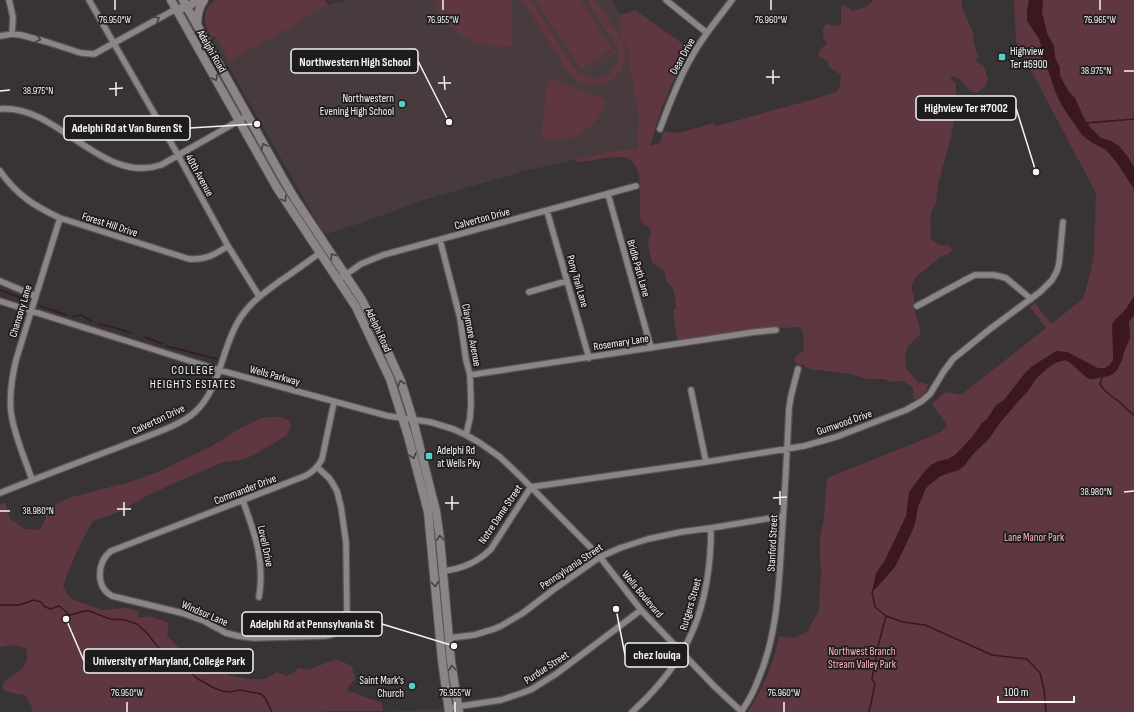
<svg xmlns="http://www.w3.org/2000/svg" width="1134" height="712" font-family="'Sofia Sans Condensed',sans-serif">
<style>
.built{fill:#473b3d}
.green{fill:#5f3740}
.water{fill:#3b1720}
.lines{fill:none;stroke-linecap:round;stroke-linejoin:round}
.stream{stroke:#3b1720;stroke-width:1.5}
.street-casing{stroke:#585354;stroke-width:8}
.secondary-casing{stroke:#585354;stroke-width:10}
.street{stroke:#8b8586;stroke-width:5.5}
.secondary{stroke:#8b8586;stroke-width:8}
.oneway{stroke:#444141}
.ticks{fill:none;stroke:#f6f3f4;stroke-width:1.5}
.poi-dot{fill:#58cec1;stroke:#1e1c1c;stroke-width:1.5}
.labels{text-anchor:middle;stroke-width:3.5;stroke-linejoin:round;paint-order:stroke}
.street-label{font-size:11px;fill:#f6f3f4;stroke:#1e1c1c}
.poi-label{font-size:11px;fill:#f6f3f4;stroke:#1e1c1c;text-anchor:start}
.park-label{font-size:11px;fill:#fdb2c2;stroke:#1e1c1c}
.neighbourhood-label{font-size:12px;letter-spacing:1px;fill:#f6f3f4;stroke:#1e1c1c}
.ticks-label{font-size:10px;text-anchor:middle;fill:#f6f3f4;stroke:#1e1c1c;stroke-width:3.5;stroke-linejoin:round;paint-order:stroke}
.leader{fill:none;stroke:#f6f3f4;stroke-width:1.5}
.callout-dot{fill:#f6f3f4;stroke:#1e1c1c;stroke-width:1.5}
.callout{fill:#1e1c1c;stroke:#f6f3f4;stroke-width:1.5}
.callout-label{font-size:12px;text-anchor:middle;font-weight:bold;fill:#f6f3f4}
</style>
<rect width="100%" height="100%" fill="#383435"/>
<path class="built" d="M347 0H611L621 15 644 62 637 150H620L581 158 521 172 424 200 364 222 327 234 323 232 214 41 216 37 326 7 328 5Z
M448 708 449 712H387Z"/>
<path class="green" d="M215 0H325L328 5 326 7 300 19 301 22 230 61 216 37 212 38C204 24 200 11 215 0Z
M433 0H512V46C506 47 500 47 494 47 466 43 443 26 433 0Z
M522 0H531L575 69 580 74 615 50 617 52 581 74C588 79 596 80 604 77 614 72 620 61 618 51 616 44 611 38 607 32 600 21 593 11 587 0H595C603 11 621 35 624 47 631 74 601 94 578 81 574 79 572 76 569 73Z
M535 0H581L613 49 581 69Z
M874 0H962V8L973 33 974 43 978 57 975 61 984 66 988 79 984 88 976 93 970 91 960 79 952 76 950 78 956 83V115L951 136 938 185 936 203 932 210 930 221 931 238 934 242 940 245 950 246 952 250 947 255 941 256 916 277 911 287 914 296V309L917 318 921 333 908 346 905 356 906 367 908 371 919 383 923 382 928 385C925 393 923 399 913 399V388L903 381 890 382 885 379H868L850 374 810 369 803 365 795 363V357L804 350 803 333 800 327 763 329 698 339 677 340 673 310 676 309C676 305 676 303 675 299 674 290 674 287 666 282L664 270 652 263 648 243 649 237 651 235 650 228C648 227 644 225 643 223 639 219 640 213 640 208 639 192 644 165 626 158 615 154 590 162 577 162L576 160V159L581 158 620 150H637L639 115 630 70 629 52 619 33 621 15 635 10 686 46 677 73 662 107 650 146 660 143 664 131 678 133 714 123 715 126 732 122 821 97 838 91 840 86 841 75 834 70 829 68 828 61 821 58 818 54 821 48 825 46 827 43 823 38V29L826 24 837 26 841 24V10L843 5 847 7 853 11 867 6Z
M1014 0H1134V712H748C762 689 775 662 779 636 795 639 796 639 810 629V626L817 614 819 608 821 572 820 560V537L824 519 827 478 920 441 942 431 947 425 932 404 945 392 961 395 1046 328 1030 307 1035 303 1051 324 1083 299 1090 274 1094 254 1096 193 1016 42Z
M552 79 606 99C600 128 570 147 541 138L547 82Z
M265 417H280L289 420 291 427 286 436 259 452 245 459 221 463 186 478 146 496 121 511 93 521 83 539 75 555 63 586 67 594 74 600 103 610 124 608 131 609 139 612 137 617 141 618 149 616 169 623 167 636 178 647 196 659 228 675 248 679H265L277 672 286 676 291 674 299 668 308 670 336 659 352 666 355 679 346 690 382 703 383 711H329L321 712H32C32 705 29 700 25 695L12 693 3 690V682C12 676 25 670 27 658 28 655 26 651 26 648L11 645 0 647V504L5 503 10 519 25 529 39 530 44 523 48 509 68 498 130 482 160 471 212 446 242 427Z"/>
<path class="water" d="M1029 0H1043L1042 12 1044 20 1047 33 1054 46 1055 57 1060 68V76L1069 92 1075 98 1084 118 1089 126 1101 138 1111 141 1119 146 1128 157 1134 167V189L1117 163 1106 150 1091 142 1082 135 1062 106 1055 91 1048 70 1046 61 1041 56 1040 50 1041 45 1039 39 1027 21V11Z
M1134 296V315L1129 322 1130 338 1124 352 1122 360 1117 370 1113 374 1108 376 1094 379H1090L1086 377 1068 361C1058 358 1045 370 1038 377 1032 383 1029 392 1022 397L999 424 989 439 974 453 964 466 959 470 946 474 939 477 926 488 918 507 915 524 910 536 895 567 881 583 872 592 876 573 885 560 906 516 909 492 924 472 931 465 938 461 948 459 955 455 973 436 982 423 987 419 996 405 1004 400 1025 373 1031 367 1056 351 1067 352 1098 368H1105L1110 365 1113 360V354L1112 325 1114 321 1126 309Z"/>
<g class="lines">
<path class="stream" d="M1086 123 1134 119
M0 290 24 299
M40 306 66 315
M72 317 81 315 91 321
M99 324 116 328 131 333
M145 337 162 344
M166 346 217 359
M1102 377 1100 384C1105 393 1114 398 1122 404 1126 408 1129 412 1134 415
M873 590 872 592 875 607 886 616 903 622 925 625 992 655 1027 659 1040 673 1044 689 1046 712
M0 605H19L34 600 41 602 44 606 50 609 59 606 70 615 84 611H89L110 619 125 620 137 624 148 634 153 641 165 655 171 660 182 665 198 679 214 688 222 691 230 692 240 690 256 693 261 694 265 698 272 712
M869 712 875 684 872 679 878 646 886 616"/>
<defs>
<path id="street" d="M9 0 13 17 12 34
M89 0 178 155 228 246 259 296
M666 0 707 33
M0 36 12 34 21 35 47 42 81 53 94 54 176 9
M0 109C58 104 101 185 161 165L247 116
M660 129C669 105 678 80 691 58 702 37 718 19 732 0
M0 171C17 195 34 206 60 218L189 259C206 260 214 255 228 246
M608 194 651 348
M547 211 589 358
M440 240 460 318 466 360 470 375 471 403 470 418 466 435
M338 280 361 264 383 255 636 186
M0 281 35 296
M529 292 567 281
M0 301 219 370 388 416 430 422 453 429 466 435 480 443 500 457 520 476 600 557 641 610 714 686 742 712
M917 306 967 279 975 275H994L1006 278 1031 299
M470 375 755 332 776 330
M691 390 706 462
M317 467 329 478 333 484 337 491 341 507 346 542 347 618C344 630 335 635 324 636L254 638 238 636 226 633 204 621 182 613 112 596C95 587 97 562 111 551L305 476C313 472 318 467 322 459L334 402
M32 480C25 458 14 436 11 412 9 394 12 377 16 360L60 218
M531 487 706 462 804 446 836 437 906 410 922 401 930 394 944 371 953 359 990 329 1040 292 1052 280 1057 271 1059 264 1063 222
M0 493C42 476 85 460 127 444 147 436 180 426 195 412 221 388 221 349 239 320 249 303 265 292 280 281 294 272 307 262 320 253
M243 501C255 534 265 561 259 597
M443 571C462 569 477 563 491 549L531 487
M449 638 474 635 494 629 501 626 523 613 553 590 600 557 620 548 648 539 681 532 711 528 783 516
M448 708 501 700 522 693 532 689 556 674 641 610
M632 712C690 660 711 605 711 528
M741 712C748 702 754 691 758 680 778 634 779 583 782 534 785 492 787 451 789 409L791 396 798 369"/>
<path id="secondary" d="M171 0 277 188 356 307 390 379 408 436 428 512 442 660 449 712
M183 0 282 177 295 199 362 300 387 350 401 381 413 420 436 511 440 539 451 661 459 712
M182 8 187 7 198 0
M197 25C197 16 198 8 204 0"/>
</defs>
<use href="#street" class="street-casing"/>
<use href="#secondary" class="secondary-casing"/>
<use href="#street" class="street"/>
<use href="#secondary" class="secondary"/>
</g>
<defs><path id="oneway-chevron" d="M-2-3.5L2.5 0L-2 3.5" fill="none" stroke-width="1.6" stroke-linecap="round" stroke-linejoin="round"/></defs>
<g class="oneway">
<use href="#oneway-chevron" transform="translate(157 19) rotate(-29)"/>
<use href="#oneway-chevron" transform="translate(38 39) rotate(15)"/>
<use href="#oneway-chevron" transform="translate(215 78) rotate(60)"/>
<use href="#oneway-chevron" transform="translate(264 146) rotate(-119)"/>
<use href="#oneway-chevron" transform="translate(284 199) rotate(57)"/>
<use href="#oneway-chevron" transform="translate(333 256) rotate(-124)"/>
<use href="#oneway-chevron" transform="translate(401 383) rotate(-109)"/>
<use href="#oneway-chevron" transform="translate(413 456) rotate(74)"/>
<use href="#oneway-chevron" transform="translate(440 538) rotate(-96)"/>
<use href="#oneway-chevron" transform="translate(435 584) rotate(85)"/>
<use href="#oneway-chevron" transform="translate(452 668) rotate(-97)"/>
</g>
<path class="ticks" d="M115 0V10M443 0V10M771 0V10M1100 0V10M773 70V84M1124 71H1134M444 76 445 90M766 77H780M116 82V96M438 83H451M109 89 123 88M0 91 10 90M780 491V505M1124 492 1134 491M452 496V510M773 498 787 497M124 502V516M445 503H459M117 509H131M0 511H10M127 702V712M455 702V712M784 702V712"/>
<g class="poi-dot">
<rect x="998" y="53" width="8" height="8" rx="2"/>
<circle cx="402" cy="104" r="4"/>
<rect x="425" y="452" width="8" height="8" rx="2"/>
<circle cx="412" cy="686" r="4"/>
</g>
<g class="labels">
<g class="street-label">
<text transform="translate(212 51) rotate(60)" y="4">Adelphi Road</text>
<text transform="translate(682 56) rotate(-61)" y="4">Dean Drive</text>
<text transform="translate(200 175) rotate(61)" y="4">40th Avenue</text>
<text transform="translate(482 218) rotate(-15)" y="4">Calverton Drive</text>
<text transform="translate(110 224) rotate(18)" y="4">Forest Hill Drive</text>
<text transform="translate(639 268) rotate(74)" y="4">Bridle Path Lane</text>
<text transform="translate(578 281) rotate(74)" y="4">Pony Trail Lane</text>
<text transform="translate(20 311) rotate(-73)" y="4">Chansory Lane</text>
<text transform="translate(379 330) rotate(65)" y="4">Adelphi Road</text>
<text transform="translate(472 335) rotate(79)" y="4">Claymore Avenue</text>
<text transform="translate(621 342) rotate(-9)" y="4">Rosemary Lane</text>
<text transform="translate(275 375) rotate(15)" y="4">Wells Parkway</text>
<text transform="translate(158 419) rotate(-25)" y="4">Calverton Drive</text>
<text transform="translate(844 422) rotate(-19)" y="4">Gumwood Drive</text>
<text transform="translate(245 489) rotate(-21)" y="4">Commander Drive</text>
<text transform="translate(500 514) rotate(-56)" y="4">Notre Dame Street</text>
<text transform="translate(772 543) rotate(-87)" y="4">Stanford Street</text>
<text transform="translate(266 546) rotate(78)" y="4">Lovell Drive</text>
<text transform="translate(571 566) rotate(-34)" y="4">Pennsylvania Street</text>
<text transform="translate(643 594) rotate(50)" y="4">Wells Boulevard</text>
<text transform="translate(690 604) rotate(-74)" y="4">Rutgers Street</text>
<text transform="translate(205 613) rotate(23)" y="4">Windsor Lane</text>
<text transform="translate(546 667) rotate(-33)" y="4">Purdue Street</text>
</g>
<g class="poi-label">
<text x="1010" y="55">Highview<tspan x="1010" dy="13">Ter #6900</tspan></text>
<text x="394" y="102" text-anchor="end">Northwestern<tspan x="394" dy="13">Evening High School</tspan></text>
<text x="437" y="454">Adelphi Rd<tspan x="437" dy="13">at Wells Pky</tspan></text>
<text x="404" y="684" text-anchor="end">Saint Mark's<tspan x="404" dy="13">Church</tspan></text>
</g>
<g class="park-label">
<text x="1034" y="541">Lane Manor Park</text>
<text x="862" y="655">Northwest Branch<tspan x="862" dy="13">Stream Valley Park</tspan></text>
</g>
<g class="neighbourhood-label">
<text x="193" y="374">COLLEGE<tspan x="193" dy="14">HEIGHTS ESTATES</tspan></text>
</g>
</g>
<g class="ticks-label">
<text x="115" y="23">76.950°W</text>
<text x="443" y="23">76.955°W</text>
<text x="771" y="23">76.960°W</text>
<text x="1100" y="23">76.965°W</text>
<text x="1096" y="74">38.975°N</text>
<text x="38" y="94">38.975°N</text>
<text x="1096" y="495">38.980°N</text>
<text x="38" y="514">38.980°N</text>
<text x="127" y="696">76.950°W</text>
<text x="455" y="696">76.955°W</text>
<text x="784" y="696">76.960°W</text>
</g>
<path class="leader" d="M449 122L418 61M1036 172L1016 108M257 124L190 128M454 646L382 624M616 609L625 655M66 619L84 661"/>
<g class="callout-dot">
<circle cx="449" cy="122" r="4"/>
<circle cx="1036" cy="172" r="4"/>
<circle cx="257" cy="124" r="4"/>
<circle cx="454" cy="646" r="4"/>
<circle cx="616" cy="609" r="4"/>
<circle cx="66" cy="619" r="4"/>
</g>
<g class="callout">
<rect x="291" y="49" width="127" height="24" rx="4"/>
<rect x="916" y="96" width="100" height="24" rx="4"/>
<rect x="64" y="116" width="126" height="24" rx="4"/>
<rect x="242" y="612" width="140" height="24" rx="4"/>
<rect x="625" y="643" width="63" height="24" rx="4"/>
<rect x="84" y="649" width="169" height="24" rx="4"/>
</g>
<g class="callout-label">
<text x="355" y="66">Northwestern High School</text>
<text x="966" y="112">Highview Ter #7002</text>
<text x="127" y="132">Adelphi Rd at Van Buren St</text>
<text x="312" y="628">Adelphi Rd at Pennsylvania St</text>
<text x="657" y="659">chez louiqa</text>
<text x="169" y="665">University of Maryland, College Park</text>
</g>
<path d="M998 696v6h76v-6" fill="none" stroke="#f6f3f4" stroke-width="2"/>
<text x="1004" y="696" font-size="12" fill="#f6f3f4" stroke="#1e1c1c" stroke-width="3" paint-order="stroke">100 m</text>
</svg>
